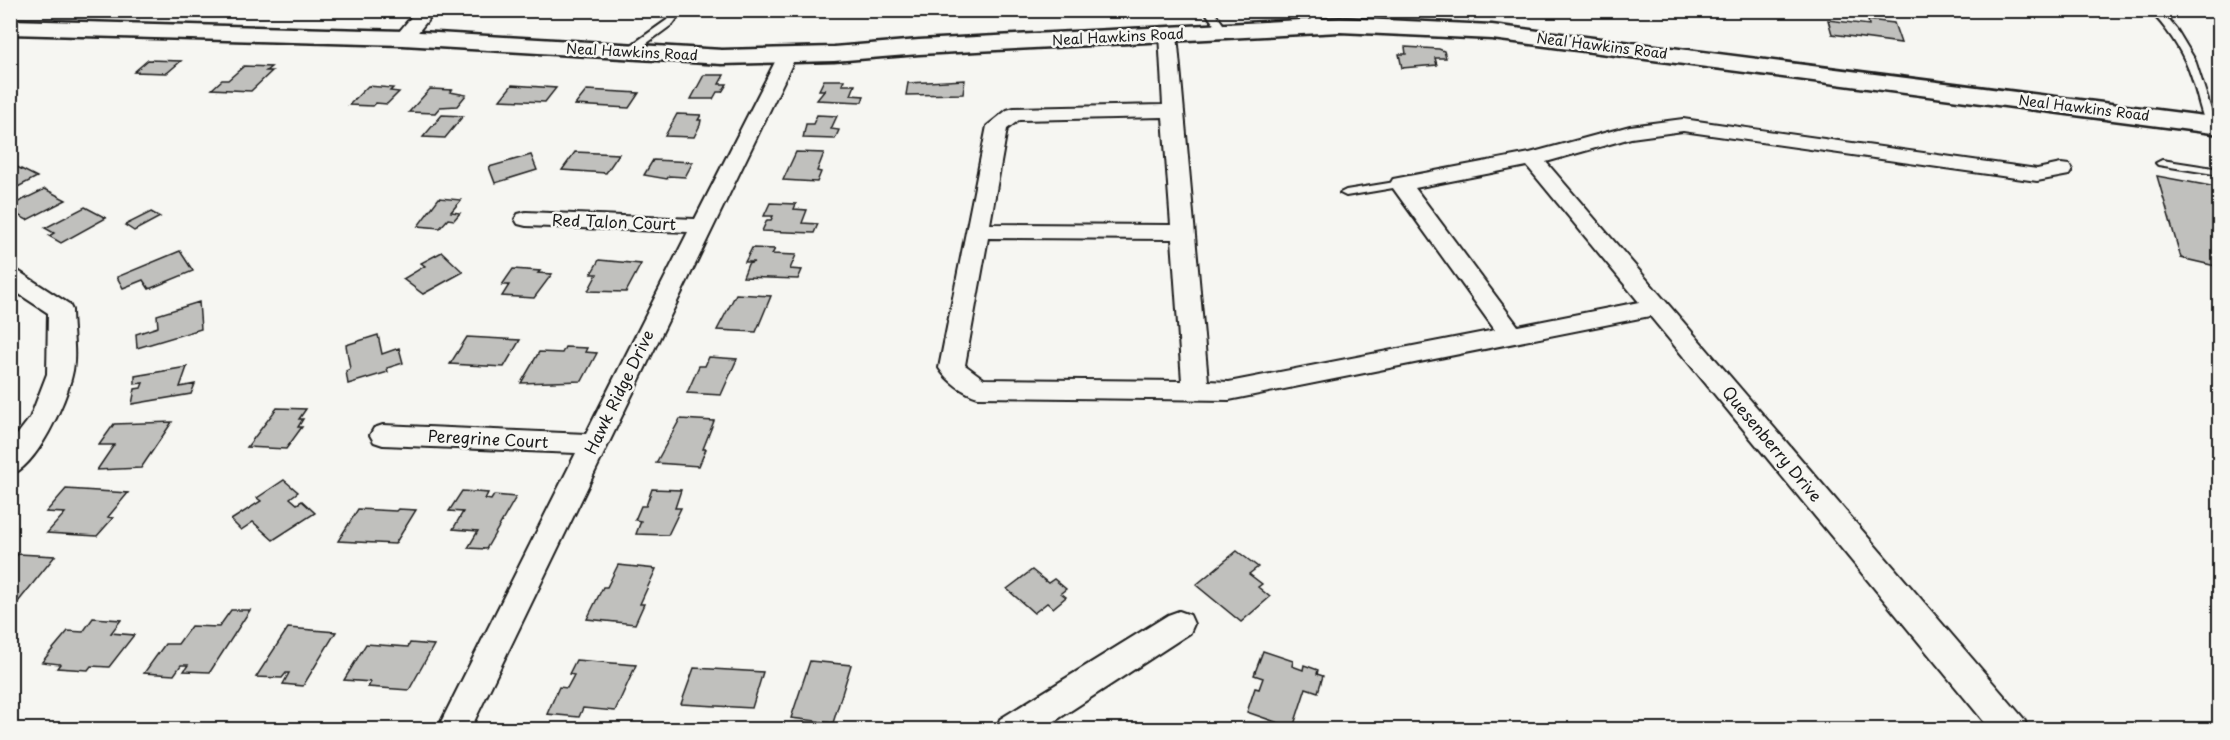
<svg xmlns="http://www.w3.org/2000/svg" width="2230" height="740" font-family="'Playpen Sans',sans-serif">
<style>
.building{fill:#c0c0bd;stroke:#1c1c1c;stroke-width:1.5}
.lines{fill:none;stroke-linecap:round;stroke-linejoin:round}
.lane-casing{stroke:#1c1c1c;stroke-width:4}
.street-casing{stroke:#1c1c1c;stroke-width:4}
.secondary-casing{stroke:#1c1c1c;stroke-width:5}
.lane{fill:#f6f6f2;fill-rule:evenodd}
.street{fill:#f6f6f2;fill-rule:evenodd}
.secondary{fill:#f6f6f2;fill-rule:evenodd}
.labels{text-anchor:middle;stroke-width:5;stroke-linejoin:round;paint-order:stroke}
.far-street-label{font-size:14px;fill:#1c1c1c;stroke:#f6f6f2}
.street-label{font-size:16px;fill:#1c1c1c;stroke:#f6f6f2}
</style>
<rect width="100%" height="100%" fill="#f6f6f2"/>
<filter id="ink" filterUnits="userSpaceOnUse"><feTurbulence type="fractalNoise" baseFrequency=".0167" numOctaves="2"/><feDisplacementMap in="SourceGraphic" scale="12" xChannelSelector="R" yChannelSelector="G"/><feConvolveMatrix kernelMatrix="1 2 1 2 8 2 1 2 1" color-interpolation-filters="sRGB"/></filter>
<g filter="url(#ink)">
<path class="building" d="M1828 20 1869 25 1868 20 1894 23 1901 43 1832 34Z
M1405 47 1439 49 1444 51 1446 58H1435L1437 65 1402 68 1399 54H1406Z
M148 60 181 61 167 73 134 72Z
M244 66 271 67 266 71H272L251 91 212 89 222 80H228Z
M704 75H724L719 84H727L722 92H717L713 99H691Z
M824 80H844L842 85H855L851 95 864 96 862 102 817 100 825 90H819Z
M965 80 963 94 906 95 908 83Z
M512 85 556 88 545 102 500 100Z
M368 86 393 88 390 91 399 92 387 104 376 103 373 106 349 105Z
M430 89 452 90 450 92 466 95 457 106 440 107 435 113 409 112Z
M587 90 639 93 629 108 575 105Z
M677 114 701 115 698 120H701L700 125 694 137 665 136Z
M442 115 463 116 445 138 423 137Z
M817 115 837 116 831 129 839 130 835 139 803 138 806 124H813Z
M575 152 619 154 606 173 562 170Z
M796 152 824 153 817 171 821 172 817 182 783 180Z
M531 155 537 170 495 183 489 167Z
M653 160 693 162 685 177 669 176 667 179 644 175Z
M15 166 37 177 10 191V169Z
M2157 176 2216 187 2220 196V267L2181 258Z
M45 189 66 200 27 220 10 211V206Z
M439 198 461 200 451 212 460 213 454 220 448 219 440 228 418 226Z
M770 203 796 204 794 209 807 210 802 223 818 224 814 233 762 231 767 220H771L773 216H764Z
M85 207 106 218 61 243 49 236 54 233 45 228Z
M151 212 160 217 134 231 125 225Z
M752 248 775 249 772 254 796 255 790 269 802 270 798 279 743 277 748 264 754 262H745Z
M180 251 193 271 149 289 143 280 123 288 117 277Z
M442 252 463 272 423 294 403 279 425 266 421 263Z
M599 260 641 264 626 292 588 291 597 274H591Z
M513 269 540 271 538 273 552 274 534 298 502 296 509 285H502Z
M736 294 771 296 756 332 717 330Z
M199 302 201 329 137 348 136 334 158 327 157 315Z
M378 335 382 354 399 348 403 363 387 368 388 372 348 384 346 371 350 369 346 345Z
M467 337 520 340 504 367 450 364Z
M565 347 587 348 585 352 597 353 582 381 521 383 539 352 562 353Z
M709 357 737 359 721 395 687 393 699 366H705Z
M187 367 180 387 195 384 191 394 132 404 135 389 141 388 143 383 135 384V376Z
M277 408 306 409 299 419H303L298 427H302L286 449 247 447Z
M680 419 714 421 703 449H706L699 466 656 463Z
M172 422 141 468 97 470 114 445H99L114 424Z
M284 480 298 492 290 498 297 504 302 501 315 513 273 540 253 522 241 530 231 520 261 501 257 498Z
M66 489 128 493 108 517 113 518 97 536 47 533 65 513 46 512Z
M652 489 681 490 675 508H681L668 535 636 534 641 521 635 520 641 506H646Z
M462 491 488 493 485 499 491 500 494 495 516 497 486 549 468 548 478 531 453 529 463 512 449 511Z
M358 509 396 511 398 509 416 510 395 544 338 541Z
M1237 551 1258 567 1249 574 1262 584 1258 587 1270 597 1241 622 1196 585Z
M18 554 55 556 14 607H10V563Z
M618 565 656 569 640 604H644L635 624 587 619 603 587H607Z
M1032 570 1048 583 1054 579 1066 589 1061 593 1066 597 1053 608 1047 603 1034 613 1007 589Z
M231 610H250L210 672 184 671 188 665H181L174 675 144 673 165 644H178L191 626 219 627Z
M93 618 121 620 111 633 134 635 109 667 91 666 88 670 57 668 60 664 42 662 68 631 83 632Z
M288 628 336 632 303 686 283 684 289 673H286L282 678 256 677Z
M410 643 434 645 409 690 368 687 371 682 344 680 366 644 408 647Z
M1263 651 1293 661 1292 666 1303 670 1304 665 1318 670 1317 674 1323 676 1318 692 1306 688 1293 728 1247 712 1255 688 1259 689 1263 678 1254 675Z
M576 660 636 665 615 711 583 708 579 717 547 714 559 687 567 688 574 675 569 674Z
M810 661 851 665 833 723 791 718Z
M694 668 763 672 752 708 681 704Z"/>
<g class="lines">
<defs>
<path id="lane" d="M674 10H683L673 24 631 55H623V51L667 20Z
M1204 10H1213L1228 31 1226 33H1220Z
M1307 10H1317L1324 26 1322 28H1316Z
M2149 10 2162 12 2177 30 2195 60 2216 125 2215 127H2207L2206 125C2199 107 2196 88 2189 70 2180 47 2166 27 2149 10Z
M2162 160 2220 169V175L2158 165 2156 163Z
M1401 181 1405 182V186L1346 196 1340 193 1346 190Z"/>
<path id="street" d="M417 10H436L410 42H396L394 38Z
M1168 28 1177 34 1208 381 1229 382 1495 330 1390 184 1393 179 1530 153 1630 126 1683 119 2037 169 2061 164 2069 165 2072 170 2069 175 2037 181 1683 131 1631 138 1546 162 2024 719 2028 730H1991L1650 316 1229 400 978 397C964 393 947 381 939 368L987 126 1007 110 1014 108 1163 105 1159 34ZM1163 117 1171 225 990 224 1007 129 1019 120ZM1527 166 1639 302 1518 326 1415 188ZM988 238 1172 239 1182 381 984 379 965 365Z
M787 50 796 56 470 730H437L576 453 383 445 374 442 370 435 374 428 383 425 586 434 688 232 526 226 518 224 515 219 518 214 526 212 695 219 778 56Z
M10 268 18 271 69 304 72 310C72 330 77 356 72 375 66 402 37 467 10 475V444L30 418 47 374 48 313 10 288Z
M1179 611 1190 615 1194 624 1190 633 1041 730H996L1000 719 1168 615Z"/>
<path id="secondary" d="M1340 18 1492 25 2220 118V134L1492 39 1340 32 919 54 834 61 722 64 403 45 10 34V20L403 31 722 50 834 47 919 40Z"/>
</defs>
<use href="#lane" class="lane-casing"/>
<use href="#street" class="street-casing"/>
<use href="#secondary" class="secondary-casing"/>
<use href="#lane" class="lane"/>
<use href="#street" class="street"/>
<use href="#secondary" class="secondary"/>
</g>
</g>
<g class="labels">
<g class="far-street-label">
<text transform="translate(1118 37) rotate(-3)" y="5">Neal Hawkins Road</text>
<text transform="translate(1602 46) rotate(7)" y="5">Neal Hawkins Road</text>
<text transform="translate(632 52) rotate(3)" y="5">Neal Hawkins Road</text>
<text transform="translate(2084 108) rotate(7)" y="5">Neal Hawkins Road</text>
</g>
<g class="street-label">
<text transform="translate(614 222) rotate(2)" y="6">Red Talon Court</text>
<text transform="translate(619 392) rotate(-64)" y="6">Hawk Ridge Drive</text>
<text transform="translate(488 439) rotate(3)" y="6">Peregrine Court</text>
<text transform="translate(1772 444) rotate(50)" y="6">Quesenberry Drive</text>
</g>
</g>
<rect width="2230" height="740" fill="none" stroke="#f6f6f2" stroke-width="36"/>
<rect x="18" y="18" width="2194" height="704" fill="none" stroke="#1c1c1c" stroke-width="2" filter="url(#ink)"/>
</svg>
